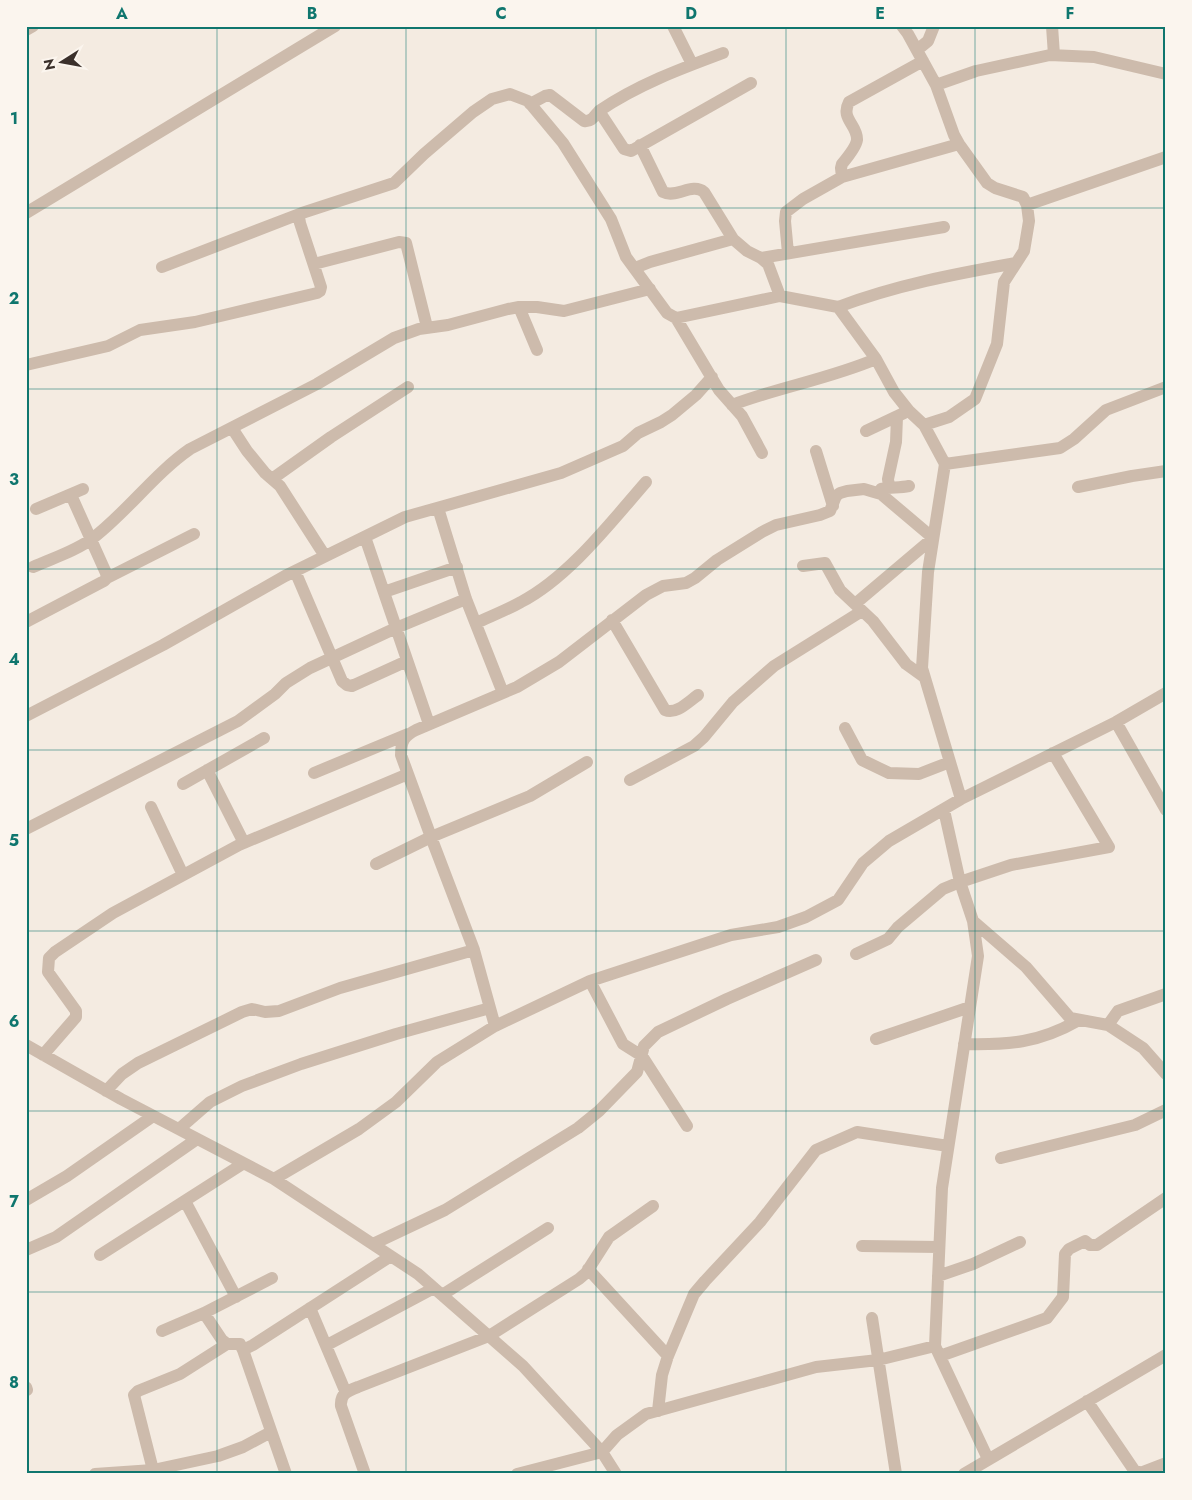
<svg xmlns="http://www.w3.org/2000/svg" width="1192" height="1500" font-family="Jost,sans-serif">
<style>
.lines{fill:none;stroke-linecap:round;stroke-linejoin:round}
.minor{stroke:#cdbbac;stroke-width:12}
.grid{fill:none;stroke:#0f766e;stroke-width:1;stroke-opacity:0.55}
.neatline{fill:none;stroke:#0f766e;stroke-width:2}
.grid-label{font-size:16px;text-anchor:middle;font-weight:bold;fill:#0f766e}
</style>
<rect width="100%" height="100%" fill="#f4ebe1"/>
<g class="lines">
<path class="minor" d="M673 26 692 64
M902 26 908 34 936 85 954 135 959 144 987 183 995 188 1023 197 1027 205 1029 221 1024 251 1004 282 997 344 975 399 949 417 924 425
M1052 26 1054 55
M26 30 33 26
M917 50 928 41 934 26
M936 85 976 71 1050 55 1094 57 1166 74
M530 104 545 96 550 95 584 121C591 122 594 117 599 111L624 149 631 151 751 83
M599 111C637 85 680 69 723 53
M640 145 663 192C676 199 692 182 704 192L733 239 747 251 761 258 768 264 780 296
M842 177 841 168 842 164C847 158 856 147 857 140 858 125 840 119 849 102L923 61
M1027 205 1166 157
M26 213 335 26
M788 253 785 221 786 212 803 199 842 177 959 144
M761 258 944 227
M314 264 399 242 406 243 427 327
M162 267 302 213
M635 268 650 262 733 239
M519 307 537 350
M838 307C896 285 955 274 1016 263
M676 318 719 390 742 416 762 453
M26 365 108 346 140 330 195 322 317 293 320 291 321 287 300 223 299 217 302 213 394 183 424 154 473 112 492 99 510 94 528 101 563 143 611 219 626 257 667 313 676 318 780 296 838 307 876 359 894 392 909 411 924 425 945 464 928 572 922 668 961 799
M732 405C779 387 829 379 876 359
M232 428 247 451 265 473 280 486 325 556
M866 431 904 413
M816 451 833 506
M945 464 1060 448 1074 439 1106 410 1166 387
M272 479 331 437 408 387
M889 487 888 479 896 442 897 417
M1078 487 1132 476 1166 471
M881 489C891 487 899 488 909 486
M438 508 466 599 503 693
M36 509 83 489
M365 537 429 724
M803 566 825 563 840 590 873 621 906 664 924 677
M33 567C53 558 76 551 93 538 128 511 154 474 190 449L317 384 394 338 419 329 448 325 508 309 519 307H537L564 311 650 289
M295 571 342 681 347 685 352 686 407 661
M107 578 194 534
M384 592 457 567
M612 620 665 710C676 715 688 702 698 695
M26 622 104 581 107 578 106 573 71 495
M476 623C491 616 507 610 521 602 569 577 611 522 646 482
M26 716 163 645 285 576 405 517 561 473 623 446 638 433 661 422 672 415 696 395 712 377
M1116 722 1166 810
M845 728 862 760 889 773 919 774 950 762
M207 770 244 843
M314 773 408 734
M630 780 694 746 704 737 733 702 774 666 862 611
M183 784 264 738
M151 807 183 875
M944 810 960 882 973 921 978 956 942 1188 935 1346 988 1459
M26 829 238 721 275 694 286 683 310 668 396 628 466 599
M376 864 431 837 530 796 587 762
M973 921 1026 967 1070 1018 1108 1025 1143 1048 1166 1074
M856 954 888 939 898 927 943 889 960 882 1011 865 1109 847 1053 753
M590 981 623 1044 642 1056 687 1126
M1108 1025 1118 1011 1166 994
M495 1026 474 950 431 837 401 755C401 741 404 736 416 730L517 687 559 662 646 595 663 586 686 583 695 578 717 560 762 532 776 525 820 515 830 511 836 496 840 493 847 491 864 489 874 492 881 494 933 538 855 604
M876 1039 970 1007
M964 1044C1009 1045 1039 1043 1079 1020
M26 1045 121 1099 274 1179 418 1274 523 1366 602 1452 616 1474
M43 1055 76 1017V1011L48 972 49 958 55 952 113 913 239 845 408 774
M106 1091 122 1074 138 1063 242 1012 252 1009 265 1012 279 1011 340 988 474 950
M179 1129 210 1102 242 1086 301 1064 396 1034 490 1008
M1001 1158 1135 1125 1166 1110
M274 1179 359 1129 396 1102 437 1062 495 1026 590 981 731 935 778 927 806 917 838 900 863 863 889 841 961 799 1116 722 1166 693
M26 1200 67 1176 153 1116
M185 1201 236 1297
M373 1244 445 1210 578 1128 599 1111 637 1072 644 1046 658 1032 727 999 816 960
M862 1246 939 1247
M26 1250 56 1237 197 1139
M100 1255 244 1163
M588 1269 668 1356
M938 1276 973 1264 1020 1242
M442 1295 548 1228
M310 1308 346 1393
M204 1313 222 1340 227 1344H240L243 1350 286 1474
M872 1318 896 1474
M162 1331 204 1313 272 1278
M327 1345 434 1288
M243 1350 253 1345 391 1256
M940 1356 1047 1318 1063 1297 1065 1254 1069 1249 1085 1241 1090 1245H1097L1166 1198
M26 1387 27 1390
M1087 1401 1134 1470 1140 1473 1166 1463
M658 1411 662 1375 668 1356 694 1294 705 1281 760 1222 816 1150 857 1132 948 1146
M153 1470 134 1395 138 1391 180 1374 227 1344
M95 1474 153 1470 218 1456 243 1447 271 1432
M365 1474 341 1406C340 1394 347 1391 358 1387L489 1336 579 1279 586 1273 609 1237 653 1206
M517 1474 602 1452 617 1435 646 1414 816 1367 878 1360 935 1346
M964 1474 1166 1355"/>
</g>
<path class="grid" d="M217 26V1474M406 26V1474M596 26V1474M786 26V1474M975 26V1474M26 208H1166M26 389H1166M26 569H1166M26 750H1166M26 931H1166M26 1111H1166M26 1292H1166"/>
<rect width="1192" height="1500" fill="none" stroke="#fbf5ee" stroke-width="55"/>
<g transform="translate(62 62) rotate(259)" stroke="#fbf5ee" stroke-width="4" paint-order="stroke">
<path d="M0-4L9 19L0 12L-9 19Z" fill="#3b302b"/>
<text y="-8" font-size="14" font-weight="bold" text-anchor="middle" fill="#3b302b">N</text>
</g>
<rect x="28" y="28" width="1136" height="1444" class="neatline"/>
<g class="grid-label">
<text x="122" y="19">A</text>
<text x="312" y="19">B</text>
<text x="501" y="19">C</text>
<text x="691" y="19">D</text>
<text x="880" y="19">E</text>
<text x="1070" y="19">F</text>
<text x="14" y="124">1</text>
<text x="14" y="304">2</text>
<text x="14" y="485">3</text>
<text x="14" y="665">4</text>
<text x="14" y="846">5</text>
<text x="14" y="1027">6</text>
<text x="14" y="1207">7</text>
<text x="14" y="1388">8</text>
</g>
</svg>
